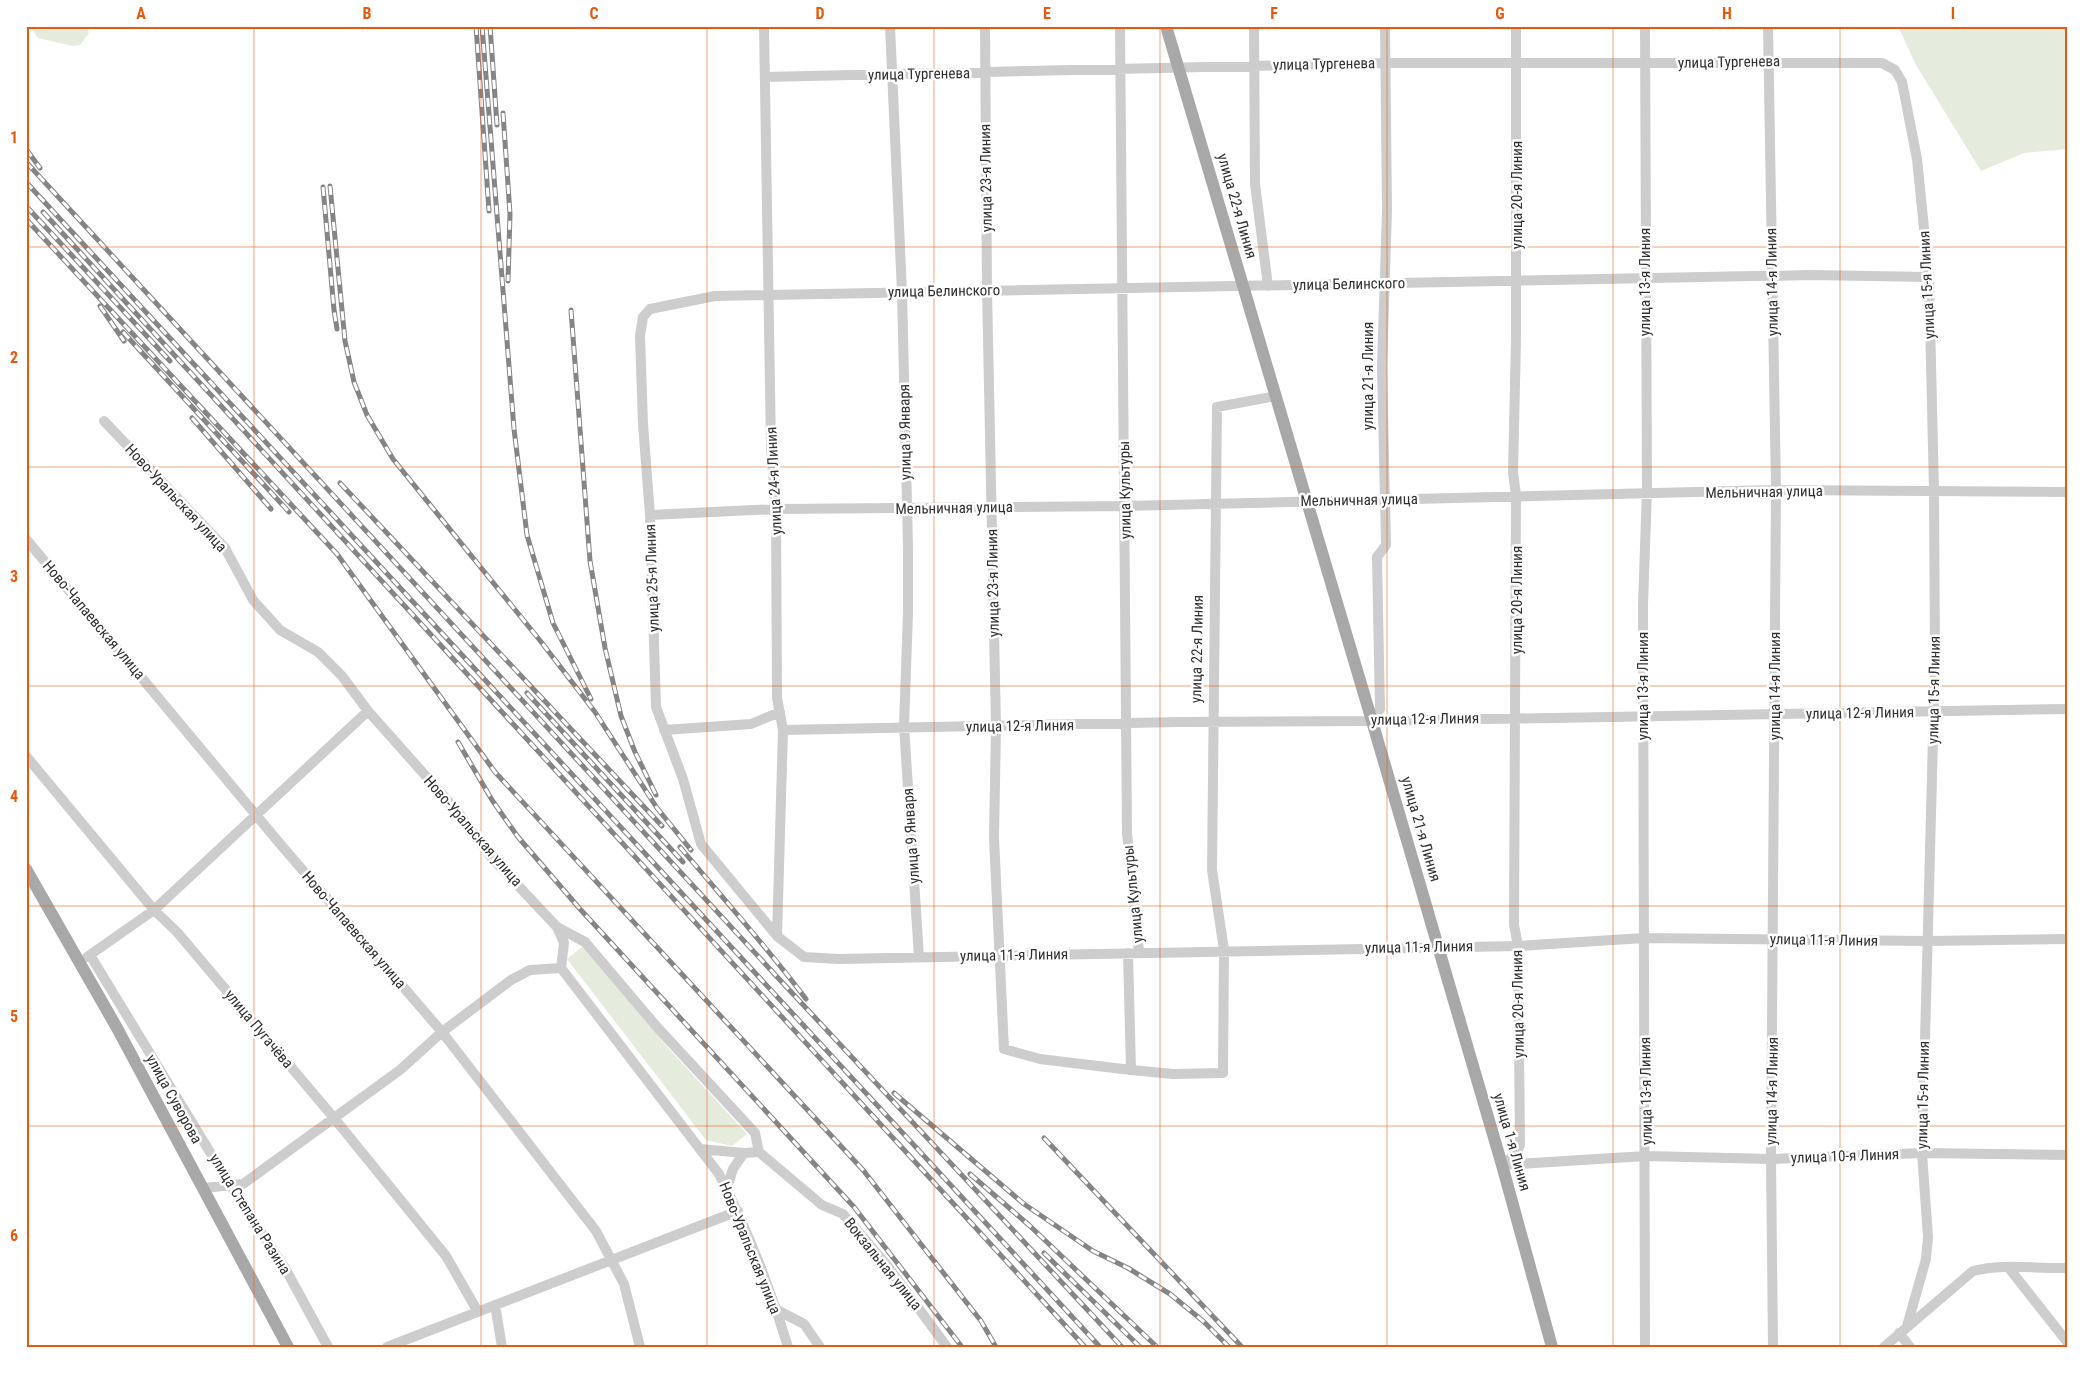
<svg xmlns="http://www.w3.org/2000/svg" width="2094" height="1373" font-family="'Roboto Condensed',sans-serif">
<style>
.green{fill:#e5ecde}
.lines{fill:none;stroke-linecap:round;stroke-linejoin:round}
.minor{stroke:#cdcdcd;stroke-width:10}
.major{stroke:#a8a8a8;stroke-width:12}
.rail-casing{stroke:#858585;stroke-width:5}
.rail{stroke:#fff;stroke-width:3;stroke-dasharray:9;stroke-linecap:butt}
.grid{fill:none;stroke:#e8590c;stroke-width:1;stroke-opacity:0.55}
.labels{text-anchor:middle;stroke-width:5;stroke-linejoin:round;paint-order:stroke}
.street-label{font-size:15px;fill:#303030;stroke:#fff}
.neatline{fill:none;stroke:#e8590c;stroke-width:2}
.grid-label{font-size:16px;text-anchor:middle;font-weight:bold;fill:#e8590c}
</style>
<rect width="100%" height="100%" fill="#fff"/>
<path class="green" d="M30 26H87L89 33 80 45 73 46 38 38Z
M1898 26H2068V149L2024 153 1981 171 1916 65Z
M583 946 670 1050 747 1134 732 1146 706 1140 567 959Z"/>
<g class="lines">
<path class="minor" d="M764 26 771 447 776 509 777 698 783 730 777 936
M890 26 902 292 908 548V613L904 726 919 957
M985 26 987 289 996 727 994 838 1004 1049 1040 1059 1131 1070 1128 953
M1120 26 1127 833 1139 952
M1254 26 1255 184 1268 286
M1645 26 1647 490 1643 605 1645 1347
M1768 26 1776 490 1771 1159 1773 1347
M765 77 1385 63H1882L1895 70 1902 82 1917 159 1929 277 1934 491 1935 663 1922 1153 1928 1237 1926 1259 1907 1326
M1929 277 1812 275 769 295 715 296 650 309 643 317 640 336 643 424 650 515 656 707 683 779 701 844 777 936 804 957 839 959 1518 946 1644 938 1927 941 2068 939
M104 421 225 548 253 600 280 630 318 652 342 676 368 711 457 811 491 857 557 927 564 943 561 968 719 1174C747 1229 770 1287 788 1347
M650 515 776 509 1125 506 1776 490 2068 492
M26 539 281 845 442 1032 596 1231 624 1284 640 1347
M1372 721 1380 709 1377 557 1386 545 1382 367 1387 210 1385 26
M664 730 751 724 780 712
M783 730 1179 722 1372 721 2068 709
M26 756 154 910 177 932 334 1118 446 1256 478 1312
M557 927 585 942 657 1027 755 1133 759 1152
M90 955 230 1185 285 1268 328 1347
M87 957 154 910 368 711
M1131 1070 1173 1074 1223 1073 1224 950 1212 870 1217 407 1276 396
M700 1149 744 1153
M1502 1165 1516 1154 1520 1145 1518 946 1514 925 1516 495 1513 473 1516 339V26
M1502 1165 1646 1156 1771 1159 1922 1153 2068 1155
M204 1188 243 1184 400 1070 442 1032 511 980 530 970 561 968
M727 1188 733 1169 744 1153 759 1152 822 1205 843 1214 886 1264 947 1347
M2008 1267 2068 1343
M495 1305 502 1347
M777 1310 804 1324 820 1347
M1899 1333 1910 1347
M387 1347 738 1211
M1884 1347 1973 1271C2002 1263 2037 1269 2068 1268"/>
<path class="major" d="M1166 26 1372 721 1502 1165 1552 1347
M26 869 117 1028 288 1347"/>
<defs>
<path id="rail" d="M476 26 489 211
M482 26 514 429 527 535 553 623 591 699
M490 26 497 125
M503 113 510 214 508 281
M26 149 40 168
M26 162 780 980 1122 1347
M26 182 1100 1347
M330 186 345 341 354 382 367 415 393 459 542 643 595 712 657 808 691 850
M323 187 334 310 337 329
M26 206 170 361
M43 212 1085 1347
M26 219 337 554 495 772 863 1170 981 1321 996 1347
M100 306 124 341
M571 310 590 561 605 648 621 716 635 752 656 795
M123 332 289 512
M192 418 271 509
M340 483 662 826
M527 693 683 862
M458 742 492 800 518 837 580 909 854 1207 962 1347
M680 847C722 897 766 946 806 999
M894 1093 1024 1204 1093 1251 1128 1268 1170 1294 1203 1321 1229 1347
M1044 1138 1242 1347
M970 1174 1030 1226 1157 1347
M1044 1253 1140 1347"/>
</defs>
<use href="#rail" class="rail-casing"/>
<use href="#rail" class="rail"/>
</g>
<path class="grid" d="M254 26V1347M481 26V1347M707 26V1347M934 26V1347M1160 26V1347M1387 26V1347M1613 26V1347M1840 26V1347M26 247H2068M26 467H2068M26 686H2068M26 906H2068M26 1126H2068"/>
<g class="labels">
<g class="street-label">
<text transform="translate(1729 62) rotate(-1)" y="5">улица Тургенева</text>
<text transform="translate(1324 64) rotate(-1)" y="5">улица Тургенева</text>
<text transform="translate(919 74) rotate(-1)" y="5">улица Тургенева</text>
<text transform="translate(986 178) rotate(-91)" y="5">улица 23-я Линия</text>
<text transform="translate(1517 195) rotate(-90)" y="5">улица 20-я Линия</text>
<text transform="translate(1237 206) rotate(74)" y="5">улица 22-я Линия</text>
<text transform="translate(1645 282) rotate(-90)" y="5">улица 13-я Линия</text>
<text transform="translate(1772 282) rotate(-91)" y="5">улица 14-я Линия</text>
<text transform="translate(1349 284) rotate(-1)" y="5">улица Белинского</text>
<text transform="translate(1927 285) rotate(-93)" y="5">улица 15-я Линия</text>
<text transform="translate(944 291) rotate(-1)" y="5">улица Белинского</text>
<text transform="translate(1368 376) rotate(-90)" y="5">улица 21-я Линия</text>
<text transform="translate(905 432) rotate(-91)" y="5">улица 9 Января</text>
<text transform="translate(774 481) rotate(-93)" y="5">улица 24-я Линия</text>
<text transform="translate(1125 490) rotate(-91)" y="5">улица Культуры</text>
<text transform="translate(1764 492) rotate(-1)" y="5">Мельничная улица</text>
<text transform="translate(176 498) rotate(47)" y="5">Ново-Уральская улица</text>
<text transform="translate(1359 500) rotate(-1)" y="5">Мельничная улица</text>
<text transform="translate(954 508) rotate(-1)" y="5">Мельничная улица</text>
<text transform="translate(652 578) rotate(-92)" y="5">улица 25-я Линия</text>
<text transform="translate(993 583) rotate(-91)" y="5">улица 23-я Линия</text>
<text transform="translate(1517 600) rotate(-90)" y="5">улица 20-я Линия</text>
<text transform="translate(94 620) rotate(50)" y="5">Ново-Чапаевская улица</text>
<text transform="translate(1197 649) rotate(-89)" y="5">улица 22-я Линия</text>
<text transform="translate(1643 686) rotate(-90)" y="5">улица 13-я Линия</text>
<text transform="translate(1775 686) rotate(-90)" y="5">улица 14-я Линия</text>
<text transform="translate(1934 690) rotate(-89)" y="5">улица 15-я Линия</text>
<text transform="translate(1860 713) rotate(-1)" y="5">улица 12-я Линия</text>
<text transform="translate(1425 719) rotate(-1)" y="5">улица 12-я Линия</text>
<text transform="translate(1020 726) rotate(-1)" y="5">улица 12-я Линия</text>
<text transform="translate(1421 829) rotate(74)" y="5">улица 21-я Линия</text>
<text transform="translate(473 831) rotate(49)" y="5">Ново-Уральская улица</text>
<text transform="translate(911 836) rotate(-94)" y="5">улица 9 Января</text>
<text transform="translate(1133 894) rotate(-96)" y="5">улица Культуры</text>
<text transform="translate(354 930) rotate(49)" y="5">Ново-Чапаевская улица</text>
<text transform="translate(1824 940) rotate(1)" y="5">улица 11-я Линия</text>
<text transform="translate(1419 947) rotate(-1)" y="5">улица 11-я Линия</text>
<text transform="translate(1014 955) rotate(-1)" y="5">улица 11-я Линия</text>
<text transform="translate(1518 1004) rotate(-91)" y="5">улица 20-я Линия</text>
<text transform="translate(259 1029) rotate(50)" y="5">улица Пугачёва</text>
<text transform="translate(1646 1091) rotate(-91)" y="5">улица 13-я Линия</text>
<text transform="translate(1772 1091) rotate(-89)" y="5">улица 14-я Линия</text>
<text transform="translate(1923 1095) rotate(-89)" y="5">улица 15-я Линия</text>
<text transform="translate(174 1099) rotate(61)" y="5">улица Суворова</text>
<text transform="translate(1512 1142) rotate(74)" y="5">улица 1-я Линия</text>
<text transform="translate(1845 1156) rotate(-2)" y="5">улица 10-я Линия</text>
<text transform="translate(250 1214) rotate(58)" y="5">улица Степана Разина</text>
<text transform="translate(750 1248) rotate(68)" y="5">Ново-Уральская улица</text>
<text transform="translate(883 1264) rotate(51)" y="5">Вокзальная улица</text>
</g>
</g>
<rect width="2094" height="1373" fill="none" stroke="#ffffff" stroke-width="55"/>
<rect x="28" y="28" width="2038" height="1318" class="neatline"/>
<g class="grid-label">
<text x="141" y="19">A</text>
<text x="367" y="19">B</text>
<text x="594" y="19">C</text>
<text x="820" y="19">D</text>
<text x="1047" y="19">E</text>
<text x="1274" y="19">F</text>
<text x="1500" y="19">G</text>
<text x="1727" y="19">H</text>
<text x="1953" y="19">I</text>
<text x="14" y="143">1</text>
<text x="14" y="363">2</text>
<text x="14" y="582">3</text>
<text x="14" y="802">4</text>
<text x="14" y="1022">5</text>
<text x="14" y="1241">6</text>
</g>
</svg>
